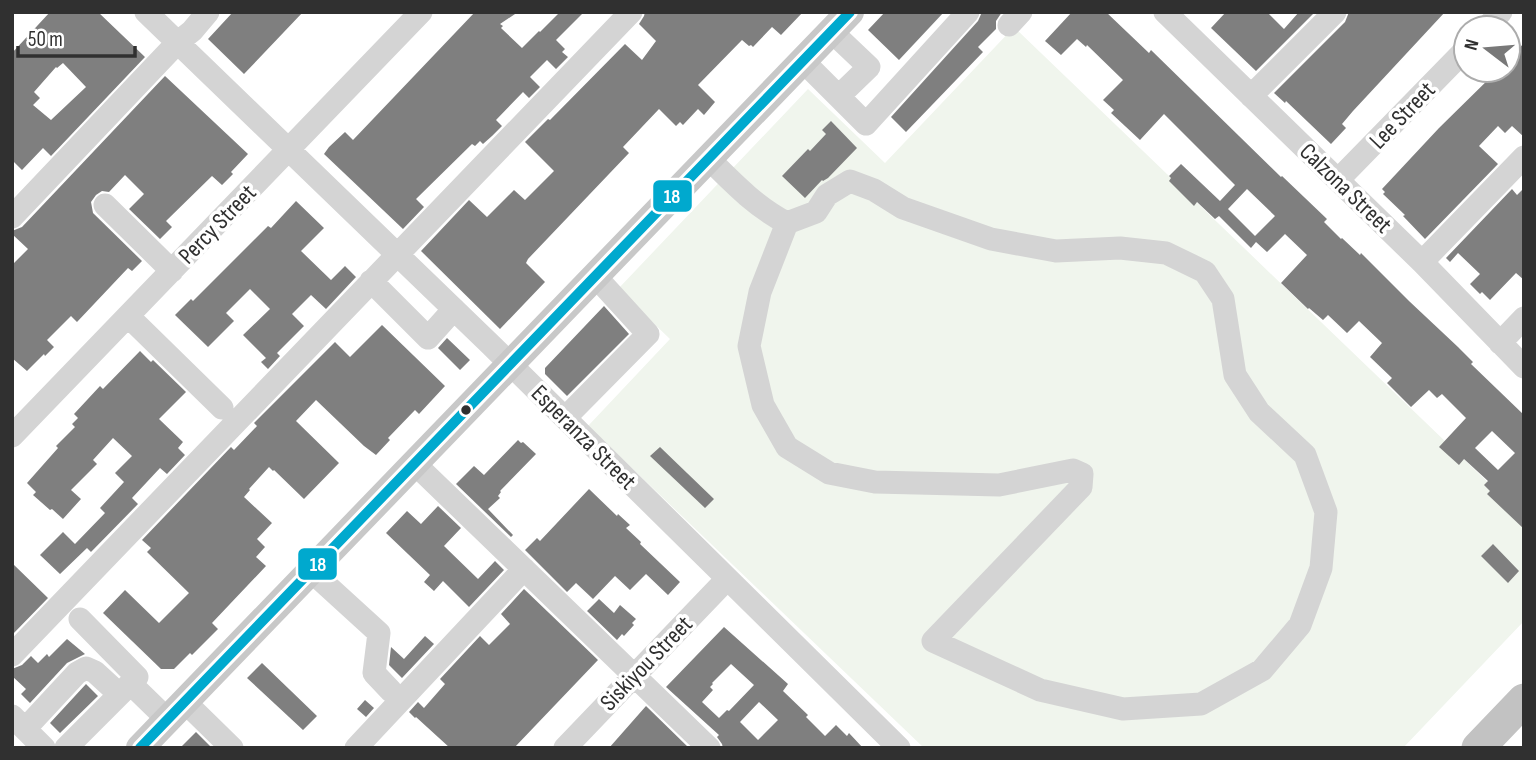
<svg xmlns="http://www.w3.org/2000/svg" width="1536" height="760" font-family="'Sofia Sans Condensed',sans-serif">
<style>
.green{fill:#f0f5ed}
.building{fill:#7f7f7f;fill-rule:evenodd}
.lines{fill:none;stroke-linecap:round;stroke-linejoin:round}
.minor{stroke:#d4d4d4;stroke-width:23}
.major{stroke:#c8c8c8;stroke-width:28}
.highway{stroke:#c2c2c2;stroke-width:33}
.bus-1-casing{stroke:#fff;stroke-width:16}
.bus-1{stroke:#00a9ce;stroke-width:10}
.bus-dot{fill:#303030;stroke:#fff;stroke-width:2.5}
.labels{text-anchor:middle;stroke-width:7;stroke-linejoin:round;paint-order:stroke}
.street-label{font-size:24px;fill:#303030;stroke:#fff}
.line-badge{stroke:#fff;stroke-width:2.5}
.badge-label{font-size:19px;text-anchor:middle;font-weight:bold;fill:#fff}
</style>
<rect width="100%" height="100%" fill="#fff"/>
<path class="green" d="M1014 27 1524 517V621L1403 748H924L588 426 670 339 618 289 808 89 885 163Z"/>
<path class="building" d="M50 12H98L145 57 51 156 43 148 22 170 12 160V53ZM63 63 86 87 51 120 33 105 40 98 34 92 56 67 57 68Z
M233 12H303L244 74 208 39Z
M475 12H518L500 24 503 26 501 28 522 48 539 31 540 32 560 12H584L556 40 565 49 562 52 568 57 556 69 547 60 530 77 540 87 529 98 523 92 496 120 502 126 492 136 483 144 480 141 475 146 472 144 416 199 424 207 403 229 324 154 329 147 345 132 353 140Z
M645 12H803L781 35 772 27 753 47 751 45 749 46 742 40 698 85 715 102 704 115 698 109 683 125 680 122 676 126 659 109 623 147 629 153 528 259 526 263 545 282 500 329 421 251 469 200 487 217 514 190 525 200 554 171 525 142 548 119 550 120 625 44 642 60 656 41 639 24 644 16Z
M885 12H944L899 60 868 30Z
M982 12H1002L996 21V29L978 47 983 52 906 132 891 117 978 21Z
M1072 12H1106L1149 53 1151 50 1281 177 1282 176 1327 219 1324 222 1341 239 1342 238 1360 255 1361 253 1409 301 1458 347 1473 362 1471 364 1524 415V529L1487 494 1490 491 1484 485 1488 481 1464 459 1459 465 1439 447 1466 418 1442 394 1437 398 1429 390 1411 407 1387 383 1392 378 1370 357 1382 343 1359 321 1347 333 1328 315 1323 320 1309 308 1308 309 1281 283 1307 255 1285 234 1267 252 1256 242 1251 248 1219 216 1215 219 1197 202 1194 206 1169 181 1171 178 1169 176 1181 164 1220 201 1235 185 1164 114 1140 140 1111 113 1114 110 1103 100 1123 80 1087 45 1086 47 1077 39 1061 55 1045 41ZM1247 189 1275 216 1255 236 1228 209ZM1492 431 1515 453 1498 470 1475 448Z
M1226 12H1267L1284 29 1299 12H1315L1256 71 1211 28Z
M1349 12H1445L1353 111 1342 124 1346 128 1331 144 1286 101 1285 103 1274 93 1345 22Z
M1524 43V137L1512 126 1505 133 1498 126 1479 146 1498 164 1425 239 1403 216 1405 215 1383 194 1385 192 1382 189 1439 128 1498 70H1508V60Z
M165 76 248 154 231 172 233 174 222 185 212 176 166 221 172 227 160 239 129 209 144 194 125 175 109 192 102 191 96 195 91 202 93 213 142 261 132 271 128 268 77 322 71 316 47 340 54 347 45 356 44 354 27 371 12 358V265L28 249 12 234V231L22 227Z
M831 121 857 148 828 178 823 181 822 180 805 198 782 176 808 149 810 151 826 134 822 130Z
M1524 188V280L1516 273 1490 300 1482 292 1480 294 1470 284 1480 274 1458 253 1450 262 1446 258 1512 189 1517 195Z
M296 201 324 228 301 251 331 280 345 266 356 277 326 309 311 295 292 314 304 326 277 353 280 356 268 369 261 362 266 358 243 335 270 309 250 289 226 313 234 321 208 347 175 315 191 299 193 301 268 226 271 228Z
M604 306 629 334 567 396 545 374V368Z
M382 325 445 386 419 414 415 410 388 438 390 440 376 455 364 446 316 400 296 421 339 463 304 499 274 470 273 471 269 467 249 489 250 490 244 497 272 523 257 539 265 547 256 557 266 566 212 623 218 629 192 655 190 653 174 669H161L103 613 125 590 159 623 189 593 147 552 151 548 142 540 231 447 234 450 257 426 254 423 335 342 350 357Z
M447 338 470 360 460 370 438 348Z
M140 351 151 362 153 360 186 392 159 419 183 442 178 448 185 455 167 474 160 468 132 498 138 504 91 552 87 548 60 574 40 555 63 532 75 544 105 513 100 508 124 482 115 473 132 456 113 438 93 460 97 464 71 490 81 499 63 519 52 509 50 510 33 495 36 492 27 483 58 448 56 446 75 427 72 424 78 418 74 414 100 386 103 389Z
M518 440 521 443 523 442 536 454 500 491 501 492 498 496 500 498 488 509 513 535 511 537 456 484 474 466 484 475Z
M660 447 714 499 705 508 650 456Z
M589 489 617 516 618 514 630 525 626 528 641 542 640 544 680 582 668 595 646 574 630 590 615 576 593 599 576 583 567 592 525 550 537 538 540 541Z
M438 506 461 528 444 546 478 579 495 561 504 570 469 607 443 581 434 591 424 582 430 575 386 533 407 511 421 524Z
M1493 544 1519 571 1508 583 1481 556Z
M12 563 48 598 12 635Z
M524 589 598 660 514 748H450L416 717 415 718 409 712 418 702 424 708 445 684 440 679 480 636 489 645 510 624 501 614Z
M599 599 614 613 620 605 636 619 632 623 634 625 624 636 622 634 617 640 587 611Z
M724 627 788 684 783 691 808 715 806 717 825 736 836 725 847 736 849 733 863 748H723L722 744 717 737 719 735 666 687ZM731 664 754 685 729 711 727 710 719 718 702 702 713 690 710 687 713 684 712 683ZM759 702 778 720 758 740 740 722Z
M425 636 434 644 402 678 389 665 391 647 404 659Z
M67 639 85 654 67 663 30 703 21 694 26 689 12 676V669L22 665 31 656 38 663 47 654 49 657Z
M262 663 317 716 303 730 247 678Z
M86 684 98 696 60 733 50 723Z
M365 700 374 708 366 717 357 709Z
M646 706 689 748H609Z
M196 732 212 748H180Z"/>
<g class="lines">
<path class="minor" d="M146 12 491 345 899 748
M1165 12 1422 262 1524 367
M1009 25 1021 12
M1486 28 1501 12
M831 31 869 67 839 96
M803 61 866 124 968 12
M1251 96 1335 12
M709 159C733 183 756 207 787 223L816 212 827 195 850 181 874 190 903 208 991 239 1056 251 1120 248 1166 253 1205 272 1223 299 1235 375 1259 412 1305 455 1326 512 1321 568 1300 625 1262 670 1201 704 1123 709 1040 690 933 641 1081 487 1082 474 1073 470 999 485 875 482 829 473 787 447 763 405 749 346 760 292 787 223
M1338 180 1466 49
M105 205 172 271
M12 217 178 42 192 31 208 12
M1422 262 1524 157
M371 281 428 338 454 309
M128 316 222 408
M1500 343 1524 318
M565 418 648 334 596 277
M12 436 421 12
M415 464 709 748
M311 571 379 633 374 673 391 691
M12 655 631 12
M131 684 168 720
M185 702 232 748
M12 716 44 748
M25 729 77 673 86 668 95 672 119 694
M66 748 137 677 80 619
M356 748 524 569
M565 748 727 579"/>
<path class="major" d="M140 748 850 12"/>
<path class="highway" d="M1478 748 1524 700"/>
<defs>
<path id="bus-1" d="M140 748 850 12"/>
</defs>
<use href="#bus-1" class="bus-1-casing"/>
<use href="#bus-1" class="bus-1"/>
</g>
<circle class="bus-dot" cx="466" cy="410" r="6"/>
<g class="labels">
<g class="street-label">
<text transform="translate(1402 115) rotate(-46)" y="8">Lee Street</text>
<text transform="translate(1346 188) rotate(44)" y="8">Calzona Street</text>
<text transform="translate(217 224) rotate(-46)" y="8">Percy Street</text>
<text transform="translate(584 437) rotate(45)" y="8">Esperanza Street</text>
<text transform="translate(646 663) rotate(-46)" y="8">Siskiyou Street</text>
</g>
</g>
<g class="line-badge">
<rect x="652" y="179" width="41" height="34" rx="7" fill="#00a9ce"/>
<rect x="297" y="547" width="41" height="34" rx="7" fill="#00a9ce"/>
</g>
<g class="badge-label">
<text x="672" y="203">18</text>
<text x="318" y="571">18</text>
</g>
<rect width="1536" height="760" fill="none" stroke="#303030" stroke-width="28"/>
<g transform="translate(1487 49) rotate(286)"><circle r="33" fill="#ffffff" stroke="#acacac" stroke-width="2"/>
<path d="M0-5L12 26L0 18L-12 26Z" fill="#787878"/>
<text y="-10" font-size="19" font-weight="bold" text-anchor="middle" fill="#303030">N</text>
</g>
<path d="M18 46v10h117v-10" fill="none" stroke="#303030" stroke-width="3.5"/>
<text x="28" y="46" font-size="21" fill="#303030" stroke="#ffffff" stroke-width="5" paint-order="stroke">50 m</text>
</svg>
